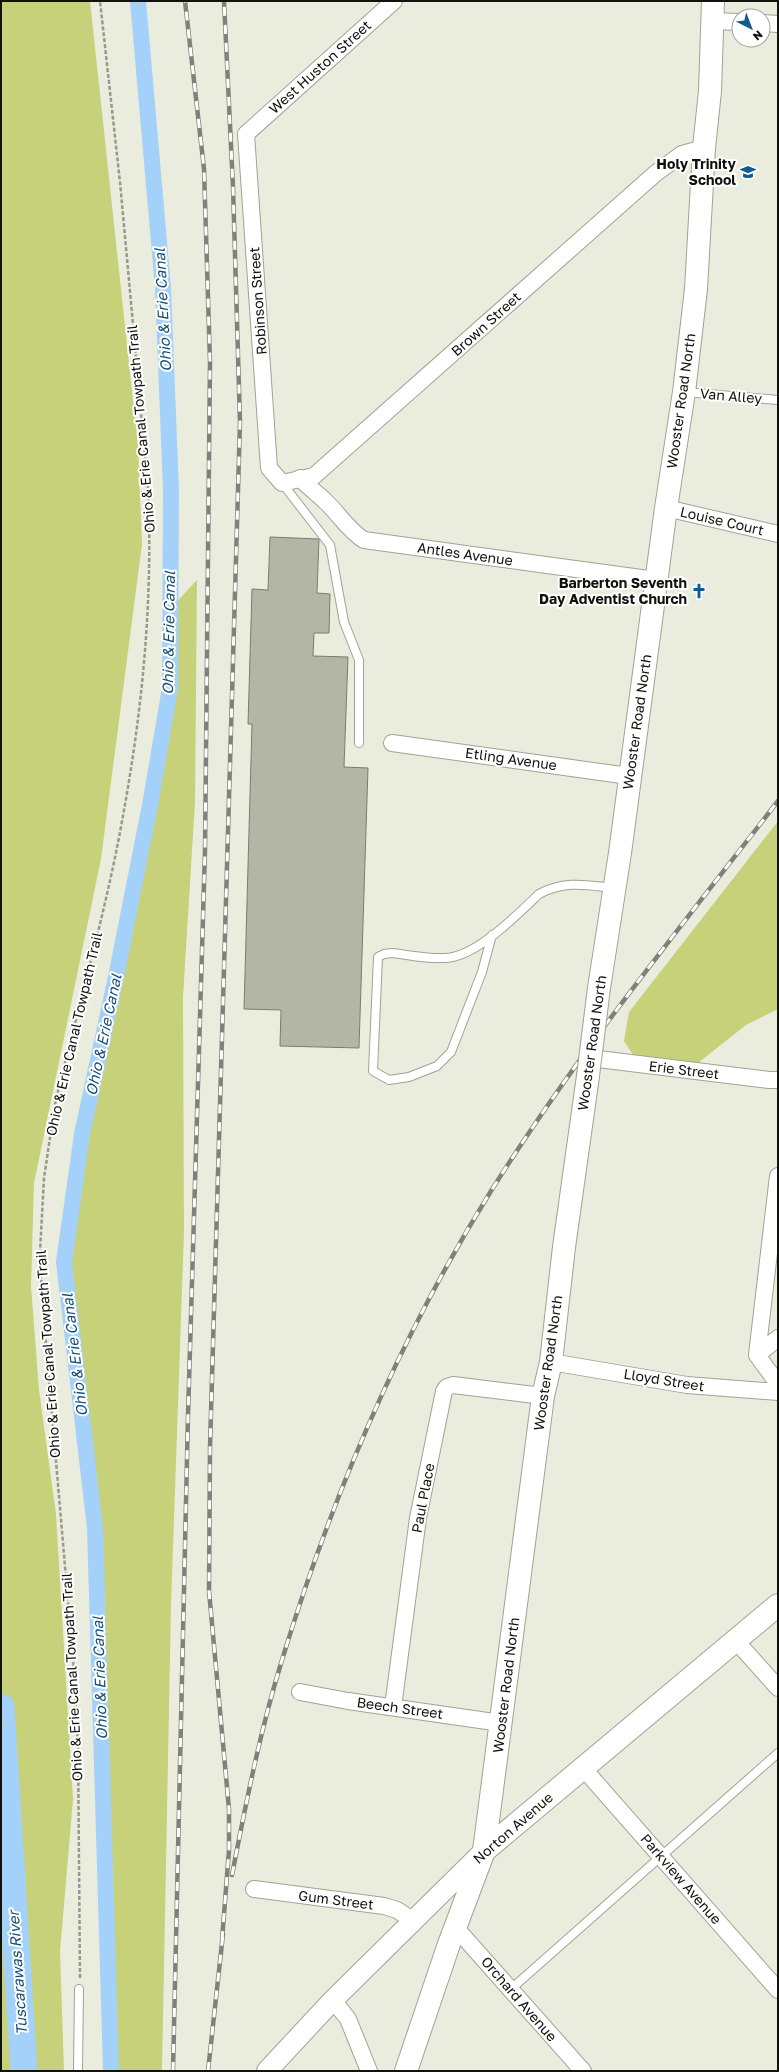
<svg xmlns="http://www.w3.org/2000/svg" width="779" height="2072" font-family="'Golos Text',sans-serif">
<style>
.green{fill:#c6d17a}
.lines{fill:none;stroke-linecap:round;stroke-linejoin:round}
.canal{stroke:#a4d1f9;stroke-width:16}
.river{stroke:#a4d1f9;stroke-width:27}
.building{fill:#b3b5a6;stroke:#7a7c6e}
.service-casing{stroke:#a0a394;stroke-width:10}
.minor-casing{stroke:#a0a394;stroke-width:18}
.tertiary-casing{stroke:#a0a394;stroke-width:22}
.secondary-casing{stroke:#a0a394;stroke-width:24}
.path{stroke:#97998d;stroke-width:2.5;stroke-dasharray:4 2;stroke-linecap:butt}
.service{stroke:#fff;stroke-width:8}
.minor{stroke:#fff;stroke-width:16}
.tertiary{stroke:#fff;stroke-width:20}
.secondary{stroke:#fff;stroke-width:22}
.rail-casing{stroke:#808277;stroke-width:4.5}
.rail{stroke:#fff;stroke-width:3;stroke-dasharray:9;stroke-linecap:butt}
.secondary-bridge-casing{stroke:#a0a394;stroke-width:24;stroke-linecap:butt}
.secondary-bridge{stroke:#fff;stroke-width:22}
.labels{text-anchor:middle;stroke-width:4;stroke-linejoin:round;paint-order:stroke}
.street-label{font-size:14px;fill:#11120c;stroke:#fff}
.poi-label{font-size:14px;font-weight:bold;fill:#11120c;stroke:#fff;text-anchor:end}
.water-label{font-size:15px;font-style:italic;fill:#164f7a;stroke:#fff}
</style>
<rect width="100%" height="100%" fill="#eaeddd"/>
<path class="green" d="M1 1H90L138 447 142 544 101 859 34 1183 31 1286 39 1390 56 1514 73 1799 60 1952 64 2071H1Z
M197 580 195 802 183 997 184 1232 171 1605 162 2071H112L95 1528 64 1262 170 688V609Z
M778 821V1009L746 1025 689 1070 639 1064 624 1041 629 1012Z"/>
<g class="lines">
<path class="canal" d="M111 2071 95 1528 64 1262 82 1134 116 977 150 805 170 688 171 490 163 288 138 1"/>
<path class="river" d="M1 1707 24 2071"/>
</g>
<path class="building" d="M270 537 319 539 317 593 330 594 329 633H314L313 656 348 657 344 767 368 768 359 1048 280 1046 281 1010 244 1009 252 724H248L252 589 268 590Z"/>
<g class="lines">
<defs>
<path id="service" d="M685 392 778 400
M282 483 330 545 344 622 359 660V743
M492 935 482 972 451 1052 437 1066 409 1077 389 1080 373 1071 378 957 384 954 392 953C409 955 427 959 444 958 475 958 517 915 539 894 566 880 585 885 614 888
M511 1989 778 1753
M78 2071 79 1989"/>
<path id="minor" d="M394 1 246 134 269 468 282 483 314 476 656 173 682 154 704 148
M712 21 739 22
M763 23 778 24
M300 478C308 487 317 493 326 502 339 514 348 530 364 540L656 580
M666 508 778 534
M392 743 629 776
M590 1058 769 1080H778
M757 1355 778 1176
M757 1355 778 1384
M757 1355 778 1338
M551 1362 687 1385 778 1392
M736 1641 778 1688
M300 1692 348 1701 501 1723
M393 1707 418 1518 444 1391 447 1387 453 1385 543 1396
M583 1768 778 1990
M254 1889 384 1906 397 1910 414 1921
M455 1927 583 2071
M333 2000 348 2019 369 2071"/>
<path id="tertiary" d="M267 2071 333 2000 484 1851"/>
<path id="secondary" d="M599 988 620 853 666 508 684 392 696 289 704 148 710 91 713 1
M484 1851 778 1605
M406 2071 449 1944 484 1851 543 1396 551 1362 564 1247 588 1076"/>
</defs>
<use href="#service" class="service-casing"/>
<use href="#minor" class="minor-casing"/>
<use href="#tertiary" class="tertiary-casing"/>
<use href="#secondary" class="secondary-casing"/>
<path class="path" d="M80 1978 78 1746 74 1671 42 1298 40 1252 44 1178 55 1104C78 1006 107 909 124 810 143 705 153 596 148 489L120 182 100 1"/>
<use href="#service" class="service"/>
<use href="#minor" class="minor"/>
<use href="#tertiary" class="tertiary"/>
<use href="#secondary" class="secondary"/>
<defs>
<path id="rail" d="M232 1875C246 1803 260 1731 282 1660 332 1496 400 1337 491 1191 577 1054 679 929 778 801
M222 1940 229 1850V1809L209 1591 210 1447 240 422 233 187 224 1
M173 2071 188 1415 205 851 210 362 204 169 185 1
M208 2071 223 1934"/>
</defs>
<use href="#rail" class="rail-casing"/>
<use href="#rail" class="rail"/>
<defs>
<path id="secondary-bridge" d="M588 1076 599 988"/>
</defs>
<use href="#secondary-bridge" class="secondary-bridge-casing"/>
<use href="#secondary-bridge" class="secondary-bridge"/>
</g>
<defs>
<symbol id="school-bare" viewBox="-9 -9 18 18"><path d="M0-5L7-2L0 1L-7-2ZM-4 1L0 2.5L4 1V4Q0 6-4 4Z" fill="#105b8f" stroke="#fff" stroke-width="2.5" paint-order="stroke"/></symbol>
<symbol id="church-bare" viewBox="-9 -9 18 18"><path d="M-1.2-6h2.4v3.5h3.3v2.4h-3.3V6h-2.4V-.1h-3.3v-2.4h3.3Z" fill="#105b8f" stroke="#fff" stroke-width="2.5" paint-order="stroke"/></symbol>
</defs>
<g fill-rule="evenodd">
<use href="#school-bare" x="737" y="161" width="22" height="22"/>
<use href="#church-bare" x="688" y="580" width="22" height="22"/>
</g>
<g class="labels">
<g class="street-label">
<text transform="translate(320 67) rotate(-42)" y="5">West Huston Street</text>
<text transform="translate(258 301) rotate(-94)" y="5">Robinson Street</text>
<text transform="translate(486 324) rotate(-42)" y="5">Brown Street</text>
<text transform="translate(731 396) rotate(5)" y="5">Van Alley</text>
<text transform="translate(681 401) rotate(-82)" y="5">Wooster Road North</text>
<text transform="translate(141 429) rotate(-95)" y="5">Ohio &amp; Erie Canal Towpath Trail</text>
<text transform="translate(722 521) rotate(13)" y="5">Louise Court</text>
<text transform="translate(465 554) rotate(8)" y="5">Antles Avenue</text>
<text transform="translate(637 722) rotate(-82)" y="5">Wooster Road North</text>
<text transform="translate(511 759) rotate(8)" y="5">Etling Avenue</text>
<text transform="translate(74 1034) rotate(-77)" y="5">Ohio &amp; Erie Canal Towpath Trail</text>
<text transform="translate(592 1043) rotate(-82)" y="5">Wooster Road North</text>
<text transform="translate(684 1070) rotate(7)" y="5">Erie Street</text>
<text transform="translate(48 1354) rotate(-94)" y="5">Ohio &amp; Erie Canal Towpath Trail</text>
<text transform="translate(548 1363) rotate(-82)" y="5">Wooster Road North</text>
<text transform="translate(664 1380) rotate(9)" y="5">Lloyd Street</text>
<text transform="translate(423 1498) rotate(-79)" y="5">Paul Place</text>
<text transform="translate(72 1677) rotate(-93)" y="5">Ohio &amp; Erie Canal Towpath Trail</text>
<text transform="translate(506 1685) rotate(-83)" y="5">Wooster Road North</text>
<text transform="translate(400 1708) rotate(8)" y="5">Beech Street</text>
<text transform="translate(513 1828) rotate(-41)" y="5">Norton Avenue</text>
<text transform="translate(681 1879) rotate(49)" y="5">Parkview Avenue</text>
<text transform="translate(336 1900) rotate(7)" y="5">Gum Street</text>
<text transform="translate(519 1999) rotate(49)" y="5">Orchard Avenue</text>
</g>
<g class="poi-label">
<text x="736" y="169">Holy Trinity<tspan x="736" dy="16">School</tspan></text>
<text x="687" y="588">Barberton Seventh<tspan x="687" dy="16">Day Adventist Church</tspan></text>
</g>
<g class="water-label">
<text transform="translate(163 310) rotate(-93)" y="5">Ohio &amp; Erie Canal</text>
<text transform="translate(169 633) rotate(-89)" y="5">Ohio &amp; Erie Canal</text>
<text transform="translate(104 1035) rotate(-78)" y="5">Ohio &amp; Erie Canal</text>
<text transform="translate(75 1355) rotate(-97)" y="5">Ohio &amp; Erie Canal</text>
<text transform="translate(100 1678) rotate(-92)" y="5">Ohio &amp; Erie Canal</text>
<text transform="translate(18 1973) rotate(-94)" y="5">Tuscarawas River</text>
</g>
</g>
<rect width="779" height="2072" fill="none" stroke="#11120c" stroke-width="4"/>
<g transform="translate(751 28) rotate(138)"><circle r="19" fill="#ffffff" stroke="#a0a09e"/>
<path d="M0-3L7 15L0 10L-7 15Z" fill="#105b8f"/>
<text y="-6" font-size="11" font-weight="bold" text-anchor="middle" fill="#11120c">N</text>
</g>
</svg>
